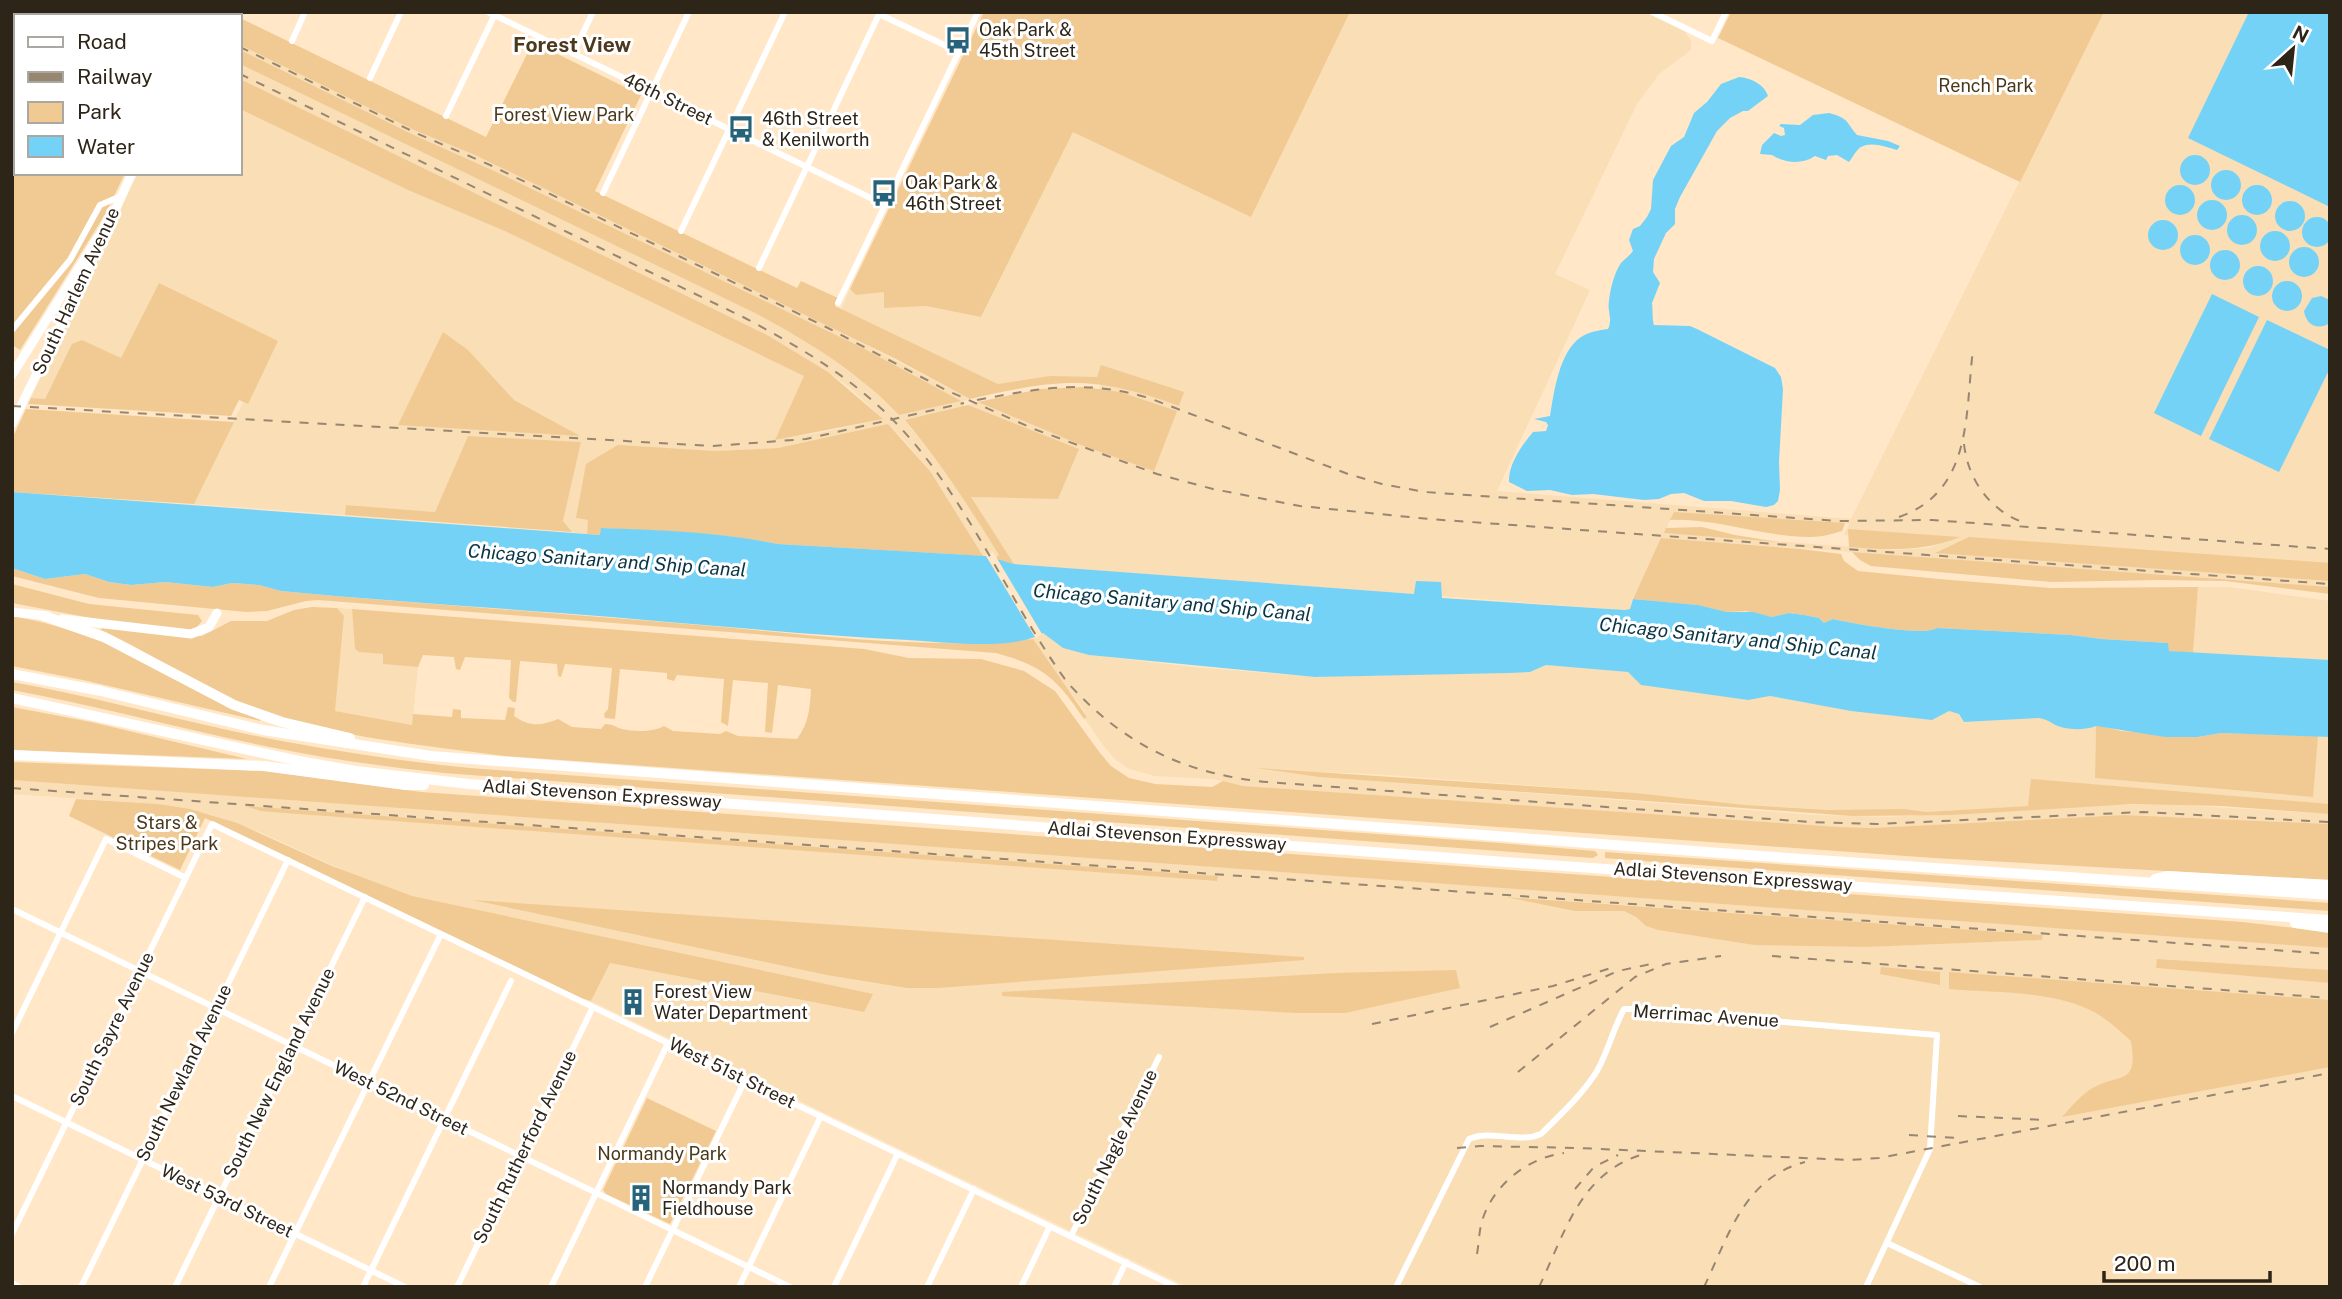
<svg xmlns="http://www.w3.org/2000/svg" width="2342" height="1299" font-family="'Public Sans',sans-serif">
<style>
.built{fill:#f9deb6;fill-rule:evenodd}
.green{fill:#f0ca92}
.water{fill:#75d2f7}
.pier{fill:#ffe7c7}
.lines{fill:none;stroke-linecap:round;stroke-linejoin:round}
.minor{stroke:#fff;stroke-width:6}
.primary{stroke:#fff;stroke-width:9}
.motorway{stroke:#fff;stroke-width:10}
.rail{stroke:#978670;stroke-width:2;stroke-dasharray:9 9;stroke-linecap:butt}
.labels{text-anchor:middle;stroke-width:6;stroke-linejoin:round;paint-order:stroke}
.poi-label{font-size:18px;fill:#2e2519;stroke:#fff;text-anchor:start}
.park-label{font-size:18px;fill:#4b3819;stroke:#fff}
.street-label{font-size:18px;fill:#2e2519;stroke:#fff}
.water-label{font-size:19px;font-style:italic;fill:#093545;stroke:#fff}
.quarter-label{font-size:21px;font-weight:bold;fill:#4c391d;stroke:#fff}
</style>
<rect width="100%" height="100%" fill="#ffe7c7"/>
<path class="built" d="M1350 12H1646L1684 30 1691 41V50L1659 74 1637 104 1555 274 1590 290 1497 491 1851 519 2104 12H2330V571L1956 543 1936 552 2330 581V587L1662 538 1631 602 1630 609 1625 610 1014 564 970 497 1058 499 1079 449 968 405 978 402 1080 444 1101 384 1097 377 998 384 841 309 850 289 857 295 884 291V308L926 306 981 317 1073 132 1307 101ZM1674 512 1849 524 1844 535 1943 542 1929 548 1895 550 1664 533Z
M240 45 414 130 475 155 845 334 970 399 963 401 964 406 905 421 946 470 1000 556 996 557 993 552 983 556 930 471 906 442 888 424 778 448 715 451 676 450 576 518 588 520 587 534 572 532 563 521 581 442 468 436 435 512 347 505 345 515 194 504 243 402 248 404 159 283 121 358 82 340 72 345 45 399 31 398 138 173H240V109L408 190 507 232 805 376 775 440 824 432 883 419 849 387 828 372 769 336 240 79V64L757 314 805 340 860 379 899 415 960 401 861 347 503 175 414 135 303 82 240 50Z
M2198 587H2229L2330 601V660L2193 653Z
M337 608 352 609 355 649 359 652 383 654V664L418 667 412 725 335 711 344 617Z
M1043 633 1063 648 1089 655 1193 667 1315 677 1530 672 1546 665 1628 672 1641 685 1748 700 1770 696 1806 703 1949 711 1959 714 1964 722 2039 718 2096 725 2095 778 2312 797 2318 736 2330 737V804L2032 779 2029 806 1926 812 1905 809 1859 811 1745 805 1636 793 1373 774 1266 770 1319 777 1813 815 1890 817 2083 806 2162 804 2330 814V824L2124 815 1872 828 1839 827 1243 786 1213 779 1155 776 1127 768 1115 759 1103 745 1085 719 1087 717 1083 708 1052 670 1033 639Z
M12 780 2330 948V970L2158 959 2156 968 2330 983V1287H1188L591 1001 609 963 864 1012 872 994 412 896 365 880 262 833 212 815 158 804 12 794ZM247 807 1217 876V881L297 814ZM1513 897 2042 935V940L1866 947 1754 945 1658 930 1646 926 1636 917 1624 911H1575Z"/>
<path class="green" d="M12 12H36L56 16H16V173H125L106 213 20 350 12 345Z
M984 12H1350L1251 217 1073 132 981 317 926 306 884 308V292L856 295 850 289Z
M1731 12H2104L2020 182 1718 38Z
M240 18 486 137 533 42 641 95 595 191 797 288 801 281 838 298 835 306 998 384 1050 376 1097 377 1101 365 1184 392 1179 406C1093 374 1057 379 970 399L894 358 475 155 414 130 240 45Z
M240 50 414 135 503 175 861 347 961 401 899 415C858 372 809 342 757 314L240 64Z
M240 79 769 336 828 372 883 419 775 440 804 376 507 232 408 190 240 109Z
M159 283 278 341 248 404 239 400 231 416 28 404 31 398 45 399 69 350 72 344 82 340 121 358Z
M443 332 468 350 514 400 580 436 398 425Z
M1084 387 1120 392 1177 411 1154 471 1081 445 978 402 1040 389Z
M968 405 1079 449 1058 499 971 497 1014 564 998 560 996 557 999 555C970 508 941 463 905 420Z
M26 409 234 422 194 504 12 492V439Z
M888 424 930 471 983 556 778 544C719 532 660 531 601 528V535L587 534 588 520 576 518 586 464 618 445 715 451 778 448Z
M468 436 581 442 563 521 572 532 345 515 346 505 435 512Z
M1674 512 1845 523 1842 531C1832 534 1821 537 1810 537 1762 537 1717 518 1670 520Z
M1702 527 1735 535 1779 542 1664 533 1666 528Z
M1848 529 1960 537C1923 552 1888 550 1849 547Z
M1969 537 2330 563V581L1935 553Z
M1661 538 1801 549 1841 554 1844 561 1858 571 1939 579 2051 588 2198 587 2193 653 2168 651V643L2102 639 2071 635 1937 628C1923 637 1852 623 1833 619L1824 623 1819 618 1804 615 1789 613 1772 617 1746 611 1727 612 1697 605 1633 599Z
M1852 552 2330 587V594L2225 581 2157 580 2051 582 1871 566 1860 560Z
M12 568 45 579 85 574 109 582 131 585 165 582 213 587 232 583 259 585 281 591C420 604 560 613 699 625 807 634 926 651 1033 639L1087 717 1084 719C1057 679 1044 666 996 653L318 600 306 601 267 611 246 612 99 598 12 576Z
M12 584 89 604 198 615 202 621 197 627 190 630 133 626 12 603Z
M312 607 337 608 344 616 335 711 412 725 413 714 452 717 453 709 461 710V718L505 720 508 707 515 708 514 716C530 727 541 726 558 719L572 727 601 729 605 724C613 724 615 727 622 729 633 732 655 732 664 726L673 731 720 734 726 731 738 736 797 739C809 723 810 707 811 689L778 685 772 733 765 732 768 683 733 680 728 726 721 722 724 679 677 675 674 681 667 679V673L620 669 615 719 605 718 604 714 608 709 612 668 565 664 561 677 558 676 557 664 520 661 516 702H513L509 698 511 660 465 657 460 670 456 669 454 657 423 655 418 667 383 664V654L359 652 355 649 352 609 864 649 909 658 981 659 1024 671 1055 691 1100 753 1111 766 1129 778 1155 784 1212 787 1223 781 1243 786 1839 827 1872 828 2124 815 2330 824V880L1934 858 505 756C418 744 326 737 244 704 194 684 150 652 101 630L102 627 182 637 202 636 231 621H267L294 610Z
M12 616C102 631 180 679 260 719V721L83 680 12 666Z
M12 682C86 695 159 715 232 731 311 748 390 760 470 768L1500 843 1595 851 1598 855 1593 858 444 773C389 767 334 760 280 749 190 731 102 707 12 690Z
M12 707 91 722 247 759 12 750Z
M2096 725 2121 731 2198 737 2221 733 2318 736 2313 797 2095 778Z
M12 762 265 771 421 792 2242 922 2330 932V948L12 780Z
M1256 768 1636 793 1745 805 1830 810 1905 809 1926 812 2028 806 2031 779 2330 804V814L2221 806 2133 804 1952 815 1852 816 1319 777Z
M76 799 158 804 190 809 237 823 332 866 412 896 873 994 864 1012 610 963 591 1001 581 998 205 818 180 870 69 816Z
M245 806 1218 876 1217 881 297 814 261 811Z
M1605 852 2330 903V911L1628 860 1605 858Z
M1506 897 2043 935 2042 940 1866 947 1754 945 1658 930 1646 926 1636 917 1624 911H1575Z
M473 900 1304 957V960L938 988H907L827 975Z
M2157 959 2330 970V983L2156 968Z
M1881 967 1940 972V985L1880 974Z
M1456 970 1460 988 1345 1013H1296L1002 996V992L1337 973Z
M1949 972 2330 1000V1067L2062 1117C2071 1107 2080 1096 2091 1089 2118 1072 2139 1088 2131 1041 2118 1029 2104 1016 2088 1009 2046 990 1994 993 1949 989Z
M647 1098 716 1131 670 1224 606 1194 603 1190Z"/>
<path class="water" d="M2249 12H2330V207L2188 138Z
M1739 77C1751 78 1764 84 1768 96L1748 111H1743L1730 118 1717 131 1680 197 1675 209V224L1666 233 1654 259 1653 272 1660 283 1652 303C1653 311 1652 319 1654 325L1690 326 1697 329 1775 368 1781 377 1783 389 1779 462 1780 490 1778 501 1774 505 1766 507 1731 501H1704L1684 493 1671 494 1659 499 1644 500 1593 494 1572 495 1550 490 1527 491 1509 482C1508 465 1522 445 1533 432L1546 431 1548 425 1546 422 1534 419 1550 416C1554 392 1559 352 1581 337 1589 332 1599 330 1608 329 1613 318 1607 312 1609 301 1610 290 1614 273 1621 263 1625 259 1629 256 1633 251L1629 240 1633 229 1640 226 1647 217 1651 209 1653 180 1671 146 1684 137 1694 113 1707 102 1721 84Z
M1829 113C1850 119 1845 121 1857 135L1888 141 1900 146 1897 150C1887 147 1871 141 1861 147 1856 150 1853 157 1849 162L1837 155 1828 156 1826 160 1815 156C1802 165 1784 163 1772 155L1760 154 1762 145 1774 133 1781 136 1785 135 1784 128 1779 126 1781 124 1800 125 1813 115Z
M2180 170a15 15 0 1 1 30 0a15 15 0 1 1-30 0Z
M2211 185a15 15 0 1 1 30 0a15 15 0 1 1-30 0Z
M2165 200a15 15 0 1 1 30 0a15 15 0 1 1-30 0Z
M2242 200a15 15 0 1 1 30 0a15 15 0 1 1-30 0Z
M2197 215a15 15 0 1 1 30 0a15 15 0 1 1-30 0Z
M2275 216a15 15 0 1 1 30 0a15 15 0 1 1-30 0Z
M2227 230a15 15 0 1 1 30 0a15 15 0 1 1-30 0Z
M2302 232a15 15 0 1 1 30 0a15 15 0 1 1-30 0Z
M2148 235a15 15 0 1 1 30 0a15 15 0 1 1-30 0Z
M2260 246a15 15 0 1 1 30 0a15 15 0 1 1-30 0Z
M2180 250a15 15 0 1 1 30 0a15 15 0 1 1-30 0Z
M2289 262a15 15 0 1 1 30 0a15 15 0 1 1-30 0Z
M2210 265a15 15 0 1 1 30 0a15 15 0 1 1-30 0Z
M2243 281a15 15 0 1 1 30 0a15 15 0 1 1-30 0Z
M2272 296a15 15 0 1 1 30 0a15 15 0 1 1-30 0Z
M2212 294 2259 317 2201 436 2154 413Z
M2321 296 2330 300V323C2318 331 2306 325 2304 311L2312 298Z
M2267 320 2330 350V368L2279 472 2209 439Z
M12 492 600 535 601 528C660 530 719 532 778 544L986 556 1014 564 1414 594 1416 581 1441 582 1442 598 1625 610 1630 609 1633 599 1698 605 1727 612H1753L1772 617 1789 613 1804 615 1819 618 1824 623 1833 619C1852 623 1923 637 1937 628L2071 635 2102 639 2168 643 2169 651 2330 660V737L2221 733 2198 737H2165L2096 726C2086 730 2071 730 2061 727 2052 725 2051 720 2039 718L1964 722 1959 714 1949 711 1932 720 1851 711 1770 696 1748 700 1641 685 1628 672 1546 665 1530 672 1509 673 1315 677 1089 655 1063 648 1043 633C1014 651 943 642 908 640 792 634 676 622 560 613 467 606 374 600 281 591L259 585 232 583 213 587 165 582 131 585 109 582 85 574 45 579 12 568Z"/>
<path class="pier" d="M990 554 995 555 1042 634 1036 639 986 556Z"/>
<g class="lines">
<path class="minor" d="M488 12 885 205
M1652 12 1712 41 1726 12
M879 14 959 52
M292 41 305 12
M573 54 593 12
M370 78 401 12
M446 116 495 14
M603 193 689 12
M681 231 785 12
M759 268 880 12
M838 303 978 12
M12 330 70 260 100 205 121 196
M12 909 790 1287
M12 1033 106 839 186 878
M12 1096 405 1287
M12 1234 212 824 1176 1287
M1071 1236 1159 1057
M1887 1243 1980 1287
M12 1283 19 1287
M81 1287 288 860
M175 1287 365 897
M269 1287 441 934
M363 1287 511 981
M457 1287 593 1007
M551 1287 668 1043
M645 1287 745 1080
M739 1287 821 1116
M834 1287 898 1153
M927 1287 974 1189
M1021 1287 1050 1226
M1114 1287 1126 1262
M1396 1287 1469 1139C1492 1129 1518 1144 1541 1134 1561 1114 1582 1095 1597 1071 1608 1052 1613 1029 1624 1009H1630L1937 1035 1930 1149 1866 1287"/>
<path class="primary" d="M207 16 208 12
M12 375 98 237
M12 424 87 272 132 173
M12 612 48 616
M62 619 191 634 209 627 217 613"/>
<path class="motorway" d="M44 616 104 637 234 705 282 722 350 738
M12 674 101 691 263 730 431 756 1761 856 2330 895
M12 698 299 761 356 771 469 784 1492 861 2330 920
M12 755 264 766 406 785H424
M2155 879 2167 876 2330 885
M2295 923 2330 928"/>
<path class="rail" d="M59 12 76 16
M159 12 167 16
M240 47 416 133 490 165 826 327 946 390 1034 429 1157 474 1213 489 1300 506 1429 519 2330 584
M240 74 743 317C794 344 843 372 885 412 964 488 1004 595 1067 682 1123 744 1184 774 1267 782L1810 822 1877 824 2143 812 2330 822
M977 400C1042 388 1084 379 1149 398L1348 474 1382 484 1425 492 1839 521 1932 520 2330 549
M12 406 713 446 806 439 964 403
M1964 444C1968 480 1990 511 2025 523
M1899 517C1973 491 1965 414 1973 349
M12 788 2330 954
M1772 956 2330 998
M1372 1024 1553 986 1611 968
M1490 1027 1618 971 1651 964
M1518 1072 1635 977 1666 964 1721 956
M1958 1116 2047 1120
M1909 1135 1956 1138
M1457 1148 1480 1146 1578 1148 1850 1160 1879 1158 2330 1073
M1575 1189 1594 1167 1618 1155
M1477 1254C1479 1243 1479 1231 1482 1221 1493 1185 1527 1158 1564 1153
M1539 1287C1565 1233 1580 1172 1644 1154
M1704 1287C1729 1235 1744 1178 1805 1162"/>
</g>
<defs>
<symbol id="bus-bare" viewBox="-9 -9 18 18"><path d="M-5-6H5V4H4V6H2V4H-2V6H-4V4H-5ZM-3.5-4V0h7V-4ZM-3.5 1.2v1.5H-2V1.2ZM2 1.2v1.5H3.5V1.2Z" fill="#26637a" stroke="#fff" stroke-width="2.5" paint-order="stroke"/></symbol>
<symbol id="building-bare" viewBox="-9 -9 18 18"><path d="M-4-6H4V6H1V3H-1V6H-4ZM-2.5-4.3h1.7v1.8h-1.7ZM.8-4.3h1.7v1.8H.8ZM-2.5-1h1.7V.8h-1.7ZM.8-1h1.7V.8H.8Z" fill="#26637a" stroke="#fff" stroke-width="2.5" paint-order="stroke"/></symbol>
</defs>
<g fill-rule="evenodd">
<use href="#bus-bare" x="939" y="21" width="38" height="38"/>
<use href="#bus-bare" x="722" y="110" width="38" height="38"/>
<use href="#bus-bare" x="865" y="174" width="38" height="38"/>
<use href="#building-bare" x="614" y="983" width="38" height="38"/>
<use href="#building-bare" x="622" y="1179" width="38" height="38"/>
</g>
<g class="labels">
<g class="poi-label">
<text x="979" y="36">Oak Park &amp;<tspan x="979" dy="21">45th Street</tspan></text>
<text x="762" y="125">46th Street<tspan x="762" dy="21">&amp; Kenilworth</tspan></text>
<text x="905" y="189">Oak Park &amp;<tspan x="905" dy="21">46th Street</tspan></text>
<text x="654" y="998">Forest View<tspan x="654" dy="21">Water Department</tspan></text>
<text x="662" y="1194">Normandy Park<tspan x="662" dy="21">Fieldhouse</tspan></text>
</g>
<g class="park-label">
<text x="1986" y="92">Rench Park</text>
<text x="564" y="121">Forest View Park</text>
<text x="167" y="829">Stars &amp;<tspan x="167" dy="21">Stripes Park</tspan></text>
<text x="662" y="1160">Normandy Park</text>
</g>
<g class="street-label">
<text transform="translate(668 99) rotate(26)" y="6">46th Street</text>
<text transform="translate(76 291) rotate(-65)" y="6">South Harlem Avenue</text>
<text transform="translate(602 794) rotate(4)" y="6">Adlai Stevenson Expressway</text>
<text transform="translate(1167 836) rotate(4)" y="6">Adlai Stevenson Expressway</text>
<text transform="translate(1733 877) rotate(4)" y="6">Adlai Stevenson Expressway</text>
<text transform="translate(1706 1016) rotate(4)" y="6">Merrimac Avenue</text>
<text transform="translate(112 1029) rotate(-64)" y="6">South Sayre Avenue</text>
<text transform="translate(184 1073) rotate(-64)" y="6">South Newland Avenue</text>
<text transform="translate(279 1073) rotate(-64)" y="6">South New England Avenue</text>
<text transform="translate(732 1073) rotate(26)" y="6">West 51st Street</text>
<text transform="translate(401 1098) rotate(26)" y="6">West 52nd Street</text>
<text transform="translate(525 1147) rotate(-64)" y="6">South Rutherford Avenue</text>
<text transform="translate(1115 1147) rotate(-64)" y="6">South Nagle Avenue</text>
<text transform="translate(227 1201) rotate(26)" y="6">West 53rd Street</text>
</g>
<g class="water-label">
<text transform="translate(607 560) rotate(4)" y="7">Chicago Sanitary and Ship Canal</text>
<text transform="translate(1172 602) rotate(5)" y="7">Chicago Sanitary and Ship Canal</text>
<text transform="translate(1738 638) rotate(6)" y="7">Chicago Sanitary and Ship Canal</text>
</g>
<g class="quarter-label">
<text x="572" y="52">Forest View</text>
</g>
</g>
<rect width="2342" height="1299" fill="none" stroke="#2e2519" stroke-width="28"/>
<rect x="14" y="14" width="228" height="161" fill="#ffffff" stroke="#aba8a3" stroke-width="2"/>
<rect x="28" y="37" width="35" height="10" fill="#ffffff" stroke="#aba8a3" stroke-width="2"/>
<text x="77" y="49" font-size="21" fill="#2e2519">Road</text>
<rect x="28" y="72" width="35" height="10" fill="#978670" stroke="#aba8a3" stroke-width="2"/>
<text x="77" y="84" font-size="21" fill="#2e2519">Railway</text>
<rect x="28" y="102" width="35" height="21" fill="#f0ca92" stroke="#aba8a3" stroke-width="2"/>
<text x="77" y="119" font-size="21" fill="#2e2519">Park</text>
<rect x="28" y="136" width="35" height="21" fill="#75d2f7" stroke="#aba8a3" stroke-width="2"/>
<text x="77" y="154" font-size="21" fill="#2e2519">Water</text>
<g transform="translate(2293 49) rotate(27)" stroke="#ffffff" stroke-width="5" paint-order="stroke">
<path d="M0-5L12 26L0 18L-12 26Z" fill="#2e2519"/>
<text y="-10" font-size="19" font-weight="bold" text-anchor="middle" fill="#2e2519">N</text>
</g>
<path d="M2104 1271v10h166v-10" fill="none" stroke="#2e2519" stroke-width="3.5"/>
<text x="2114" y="1271" font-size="21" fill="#2e2519" stroke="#ffffff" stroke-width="5" paint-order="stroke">200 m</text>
</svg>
